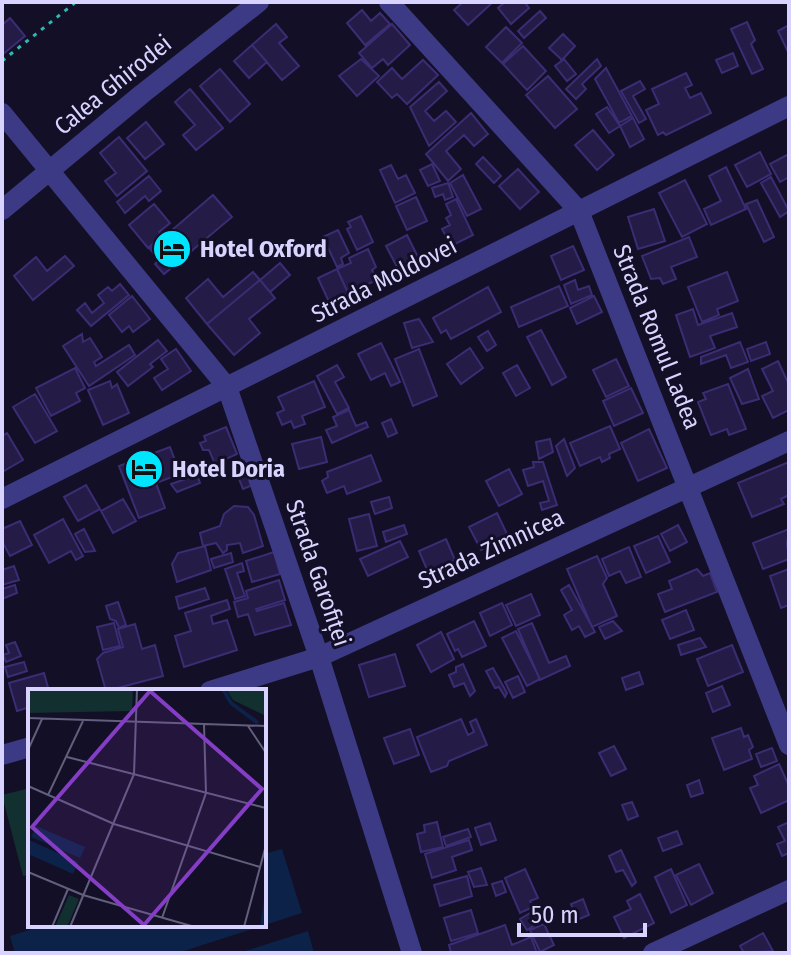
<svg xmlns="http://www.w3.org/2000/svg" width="791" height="955" font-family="'Fira Sans Condensed',sans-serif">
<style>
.green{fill:#12302f}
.water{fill:#0c2248}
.building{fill:#241b47;stroke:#3b2d73;stroke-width:2}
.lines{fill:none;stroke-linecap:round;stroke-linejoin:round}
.path{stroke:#2fb8b0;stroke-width:3;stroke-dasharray:4 6;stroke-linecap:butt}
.minor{stroke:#3d3a85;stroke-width:20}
.labels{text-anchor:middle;stroke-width:6;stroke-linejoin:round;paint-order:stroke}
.street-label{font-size:24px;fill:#d9d4ff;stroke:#130f26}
.poi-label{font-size:24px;font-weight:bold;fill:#d9d4ff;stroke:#130f26;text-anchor:start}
.inset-river{fill:none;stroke:#0c2248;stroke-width:4}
.inset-road{fill:none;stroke:#625e7d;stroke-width:2}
.view{fill:#843dc5;fill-opacity:0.15;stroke:#843dc5;stroke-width:4}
.inset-edge{fill:none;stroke:#d9d4ff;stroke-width:4}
</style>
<rect width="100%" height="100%" fill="#130f26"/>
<path class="green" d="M30 788V875L23 876 2 795Z"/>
<path class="water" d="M282 849 302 913 178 953H15L10 936 45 925H264V854Z
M308 931 314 953H239Z"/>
<path class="building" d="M463 2H493L468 25 454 10Z
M505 2H528L526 4 529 8 511 24 498 8Z
M362 10 371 21 380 13 390 24 365 45 347 23Z
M540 11 546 18 524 38 518 31Z
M10 18 25 36 2 55V25Z
M747 22 755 40 751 44 763 69 752 74 731 29Z
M276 24 287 37 279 43 299 66 282 80 252 45Z
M392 24 410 45 388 65 383 59 372 68 359 53Z
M789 25V54L778 31Z
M506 27 522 43 502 63 486 47Z
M563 34 575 46 562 60 549 48Z
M252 45 267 62 249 78 234 61Z
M523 46 546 71 527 90 503 64Z
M733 53 738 66 722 73 716 60Z
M361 59 379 76 357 96 339 76Z
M564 59 576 74 567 81 555 66Z
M597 59 601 66 582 84 586 89 576 99 566 89Z
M423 60 438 75 407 104 397 94 392 98 377 82 392 68 402 79Z
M606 68 632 116 619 123 595 79Z
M220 69 250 104 230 122 200 86Z
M686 73 692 85 685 88 690 98 701 93 711 113 666 135 663 132 658 135 646 110 659 104 652 89Z
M548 76 577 109 555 128 526 95Z
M640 81 645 89 633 96 646 119 639 123 621 91Z
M439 82 447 91 425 111 434 121 446 111 456 122 429 146 410 107Z
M190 89 223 128 196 150 183 135 195 125 175 102Z
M607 107 620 126 609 133 596 114Z
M471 113 488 134 474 146 464 135 446 151 461 169 448 181 426 154Z
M633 118 644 139 630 147 620 126Z
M146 122 164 144 145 159 127 138Z
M593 130 614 155 597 170 575 145Z
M119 137 147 171 117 196 105 181 116 173 100 153Z
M760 152 771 174 747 187 735 165Z
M789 154V177L780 182 770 164Z
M483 157 501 176 494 183 476 164Z
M432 164 440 181 428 186 420 170Z
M391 165 398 179 406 175 415 193 395 203 380 170Z
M726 167 746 209 711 225 704 209 721 201 709 176Z
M518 169 539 192 520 209 499 186Z
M463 175 481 209 467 216 450 183Z
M149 176 161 191 149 201 145 196 125 213 117 202Z
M771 177 789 211 780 217 761 183Z
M685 180 707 224 682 237 659 193Z
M448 183 453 197 445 200 443 194 435 197 432 188Z
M213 195 232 217 164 274 155 264 159 260 150 249Z
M416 197 427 221 407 230 396 206Z
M456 199 473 235 451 246 442 229 450 225 446 218 451 215 446 204Z
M757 200 774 237 764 242 746 204Z
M154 204 170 223 159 232 162 236 148 248 129 225Z
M654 209 665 241 638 249 628 217Z
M361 216 373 242 357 250 347 229 351 227 348 222Z
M338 230 349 253 341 258 343 264 337 267 323 237Z
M407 235 418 257 397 267 386 246Z
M689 237 697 257 671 267 676 279 663 284 660 278 651 279 642 256Z
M573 246 584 270 561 280 551 256Z
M368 249 376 267 372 270 377 280 348 293 337 269 351 263 349 258Z
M65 256 74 266 33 300 14 276 36 257 47 271Z
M280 263 290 275 270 292 260 280Z
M337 269 348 293 329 302 318 278Z
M253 272 260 280 207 324 186 298 208 279 223 297Z
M727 272 738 301 717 309 719 315 702 322 688 287Z
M260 280 275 298 249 319 260 333 234 355 207 324Z
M575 280 578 290 589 286 592 295 571 304 564 285Z
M120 284 129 295 91 326 77 310 85 303 92 313 104 303 98 295 108 287 112 291Z
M559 286 568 306 519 327 511 307Z
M488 287 501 312 451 339 446 330 441 333 433 318Z
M132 296 150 319 133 332 129 326 122 332 109 315Z
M594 296 602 312 577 324 570 308Z
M693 309 698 325 732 313 737 327 710 336 715 348 690 357 676 315Z
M419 319 433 342 412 348 404 323Z
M541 330 566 377 552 385 527 337Z
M488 331 496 345 487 351 478 337Z
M82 334 83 342 90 338 102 357 94 362 96 366 129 345 135 355 89 386 63 346Z
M158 340 167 351 150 364 153 367 128 386 117 372Z
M740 342 748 362 731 368 726 355 701 364V357Z
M766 342 770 354 751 361 747 349Z
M381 343 400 382 391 386 385 373 371 380 358 354Z
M470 348 483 368 461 384 447 364Z
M176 349 191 371 162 390 154 378 168 369 161 359Z
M419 349 437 396 413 406 395 359Z
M616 359 629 386 606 397 593 370Z
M778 361 789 385V410L773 418 762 396 773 391 762 369Z
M337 365 344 377 335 382 349 408 337 414 317 376Z
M517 365 530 388 516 396 503 373Z
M75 368 85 388 76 393 80 401 51 416 36 388Z
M748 369 759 399 742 404 730 378Z
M110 381 112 388 117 384 129 413 103 425 88 390Z
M314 381 325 407 302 416 305 424 294 428 291 421 282 425 277 413 284 410 278 397Z
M728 384 746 429 729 435 727 429 711 435 698 402 706 399 703 393Z
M631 388 643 413 614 426 603 401Z
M35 394 57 431 35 443 13 407Z
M349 410 356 426 366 422 368 427 332 443 326 430 337 426 333 417Z
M391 419 397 433 388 437 382 423Z
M610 426 620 449 609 454 610 458 602 462 600 457 580 466 570 443Z
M226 427 237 454 215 464 209 450H203L200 443 206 441 204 436Z
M649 429 667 468 638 481 621 443Z
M7 433 23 460 2 472V436Z
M321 437 327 462 299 469 292 444Z
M550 439 553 452 539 459 536 442Z
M564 439 575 468 567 476 556 446Z
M170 447 180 474 156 483 165 508 139 518 119 466Z
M371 455 381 481 347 494 344 486 327 493 322 481 328 477 327 472Z
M533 462H543L557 505 542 510 540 503 549 501 543 481 528 486 523 470 534 467Z
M789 462V495L781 499 784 504 752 517 738 483Z
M248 467 255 484 243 489 236 471Z
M509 469 522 494 499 506 486 481Z
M197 475 200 483 177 492 171 484Z
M86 485 100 509 78 521 64 497Z
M389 497 392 508 375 514 371 502Z
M123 499 136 521 113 533 101 511Z
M234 506 248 507 254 515 263 546 243 553 240 543 227 545V550L223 553 216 543 203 546 200 533 220 526 224 514Z
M497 513 508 536 481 550 469 527Z
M369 514 377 546 357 551 349 519Z
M63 519 83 556 76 560 71 551 49 563 34 535Z
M20 521 32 545 10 556 2 541V529Z
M404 525 407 534 386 542 383 532Z
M678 525 687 542 670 551 661 534Z
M84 529 95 551 85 552 75 534Z
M789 529 787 544 789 559 763 569 753 543Z
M658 536 670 562 646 573 634 546Z
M446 539 455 560 428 572 419 551Z
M400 541 408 557 368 576 360 559Z
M205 546 211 570 177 582 172 564 178 553Z
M629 547 641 577 626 583 620 571 609 576 602 559Z
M274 552 280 574 252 582 246 561Z
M231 553 233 562 214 568 211 559Z
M597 556 607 578 603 584 617 616 592 627 567 569Z
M242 563 244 571 237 573 245 596 235 599 225 569Z
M14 566 19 580 2 585V570Z
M697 569 703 576 710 573 717 592 665 612 658 594 672 589 669 581Z
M789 569V605L781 608 770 576Z
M279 580 285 600 256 609 257 611 284 603 291 625 255 635 248 614 238 617 234 602 248 598 246 591Z
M15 585 17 593 2 599V589Z
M569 585 595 632 585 637 579 626 572 630 564 615 572 610 561 590Z
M205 588 209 599 179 609 176 597Z
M531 594 540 615 516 626 506 605Z
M227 600 230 609 211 616 213 624 227 620 237 650 184 667 175 636 191 631 185 613Z
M118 602 126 625 119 628 116 621 110 619 106 606Z
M502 603 512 625 490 636 480 613Z
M686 610 694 630 670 639 662 620Z
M474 621 486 646 462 657 458 649 455 651 447 634Z
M613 621 622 631 605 639 599 627Z
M114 623 120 646 103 650 97 627Z
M532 623 549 663 566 656 570 666 540 680 518 629Z
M135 624 142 649 155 645 163 676 106 691 97 659 103 653 123 647 118 629Z
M516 631 540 679 527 686 502 638Z
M441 632 454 659 431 672 417 645Z
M700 638 706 647 681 655 678 645Z
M15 642 21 656 6 662 3 655 9 653 6 645Z
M732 645 743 672 708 686 697 659Z
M395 654 405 686 369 697 359 665Z
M24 662 27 671 8 677 5 667Z
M463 664 475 691 470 696 464 683 454 687 449 675 456 672V667Z
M493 668 507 693 505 697 499 687 495 688 486 671Z
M639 672 643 684 626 690 622 678Z
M44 673 49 691H30V707L17 711 9 683Z
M518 676 525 692 513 698 505 682Z
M722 686 730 705 713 712 706 693Z
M461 719 468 735 474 732 470 722 476 719 487 745 449 761 447 766 431 772 417 737Z
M741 728 744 737 748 735 753 747 749 750 752 759 724 770 712 738Z
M410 729 419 755 394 764 384 738Z
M614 746 626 769 611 776 599 753Z
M772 748 777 761 761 767 756 754Z
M779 764 789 786V800L761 813 750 788 758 785 754 776Z
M699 780 703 793 691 797 687 785Z
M632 802 638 816 628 820 622 805Z
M437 822 443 847 421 852 417 834 425 832 424 825Z
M789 822V853L782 856 777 844 785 841 778 827Z
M490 823 496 840 481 845 475 828Z
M468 829 471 837 446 846 443 837Z
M677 831 682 844 663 851 658 838Z
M469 840 472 850 452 857 456 870 432 878 425 854Z
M621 850 636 882 632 886 623 870 616 872 609 856Z
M699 864 713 893 691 905 676 875Z
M481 868 487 885 474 887 468 872Z
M525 869 538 898 530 901 533 907 520 913 505 878Z
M671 869 687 905 671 913 655 877Z
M467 876 472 896 440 906 434 885Z
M502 881 506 892 496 896 492 884Z
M640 894 654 923 624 938 614 917 631 909 627 901Z
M583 899 589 915 577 920 571 904Z
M471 910 478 933 451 941 444 918Z
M532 912 538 923 527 930 520 919Z
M544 924 554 945 540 952 530 930Z
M505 925 512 945 531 937 537 953H451L449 945Z
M763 933 773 951 744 953 740 946Z"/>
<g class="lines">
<path class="path" d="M2 61 76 2"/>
<path class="minor" d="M389 2 579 211 789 745
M2 113 227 387 319 657 412 953
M2 210 142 94 259 2
M2 499 789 106
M210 691 319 657 789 441
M2 755 30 747
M653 953 789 890"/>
</g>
<defs>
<symbol id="hotel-disc" viewBox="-11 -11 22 22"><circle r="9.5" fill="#00e5ff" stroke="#130f26"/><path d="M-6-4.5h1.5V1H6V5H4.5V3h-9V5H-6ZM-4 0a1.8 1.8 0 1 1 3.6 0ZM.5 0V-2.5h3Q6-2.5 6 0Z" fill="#111"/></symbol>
</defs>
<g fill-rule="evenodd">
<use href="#hotel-disc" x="150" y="227" width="44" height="44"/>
<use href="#hotel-disc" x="122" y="447" width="44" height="44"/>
</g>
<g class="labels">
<g class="street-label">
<text transform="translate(113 85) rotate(-39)" y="8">Calea Ghirodei</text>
<text transform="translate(384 280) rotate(-27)" y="8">Strada Moldovei</text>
<text transform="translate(657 337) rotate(68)" y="8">Strada Romul Ladea</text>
<text transform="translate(491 549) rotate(-25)" y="8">Strada Zimnicea</text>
<text transform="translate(318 573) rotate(71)" y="8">Strada Garofiței</text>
</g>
<g class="poi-label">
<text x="200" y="257">Hotel Oxford</text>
<text x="172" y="477">Hotel Doria</text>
</g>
</g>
<g transform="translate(28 689)">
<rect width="238" height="238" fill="#130f26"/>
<path d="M0 0H105L104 22 0 24ZM198 0H238V27L205 11ZM41 206 51 210 39 238H27Z" fill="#12302f"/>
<path d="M8 137 57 158 52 169 3 148ZM1 151 50 173 45 185 0 165Z" fill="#0c2248"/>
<path class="inset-river" d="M195 0 203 14 230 34M234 238 238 210"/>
<path class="inset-road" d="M0 29 238 37M220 37 238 64M0 61 14 30M39 68 238 119M0 97 86 135 232 178M20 106 55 32M0 183 55 206 167 238M134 229 178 104 176 36M24 238 40 200M42 238 106 85 109 0M216 238 238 156"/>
<path class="view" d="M122 2 234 100 116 236 4 138Z"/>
<rect width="238" height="238" class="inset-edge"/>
</g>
<rect width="791" height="955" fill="none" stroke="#d9d4ff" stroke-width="8"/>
<path d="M519 923v12h126v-12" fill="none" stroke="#d9d4ff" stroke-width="4"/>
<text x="531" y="923" font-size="24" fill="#d9d4ff" stroke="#130f26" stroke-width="6" paint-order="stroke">50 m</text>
</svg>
